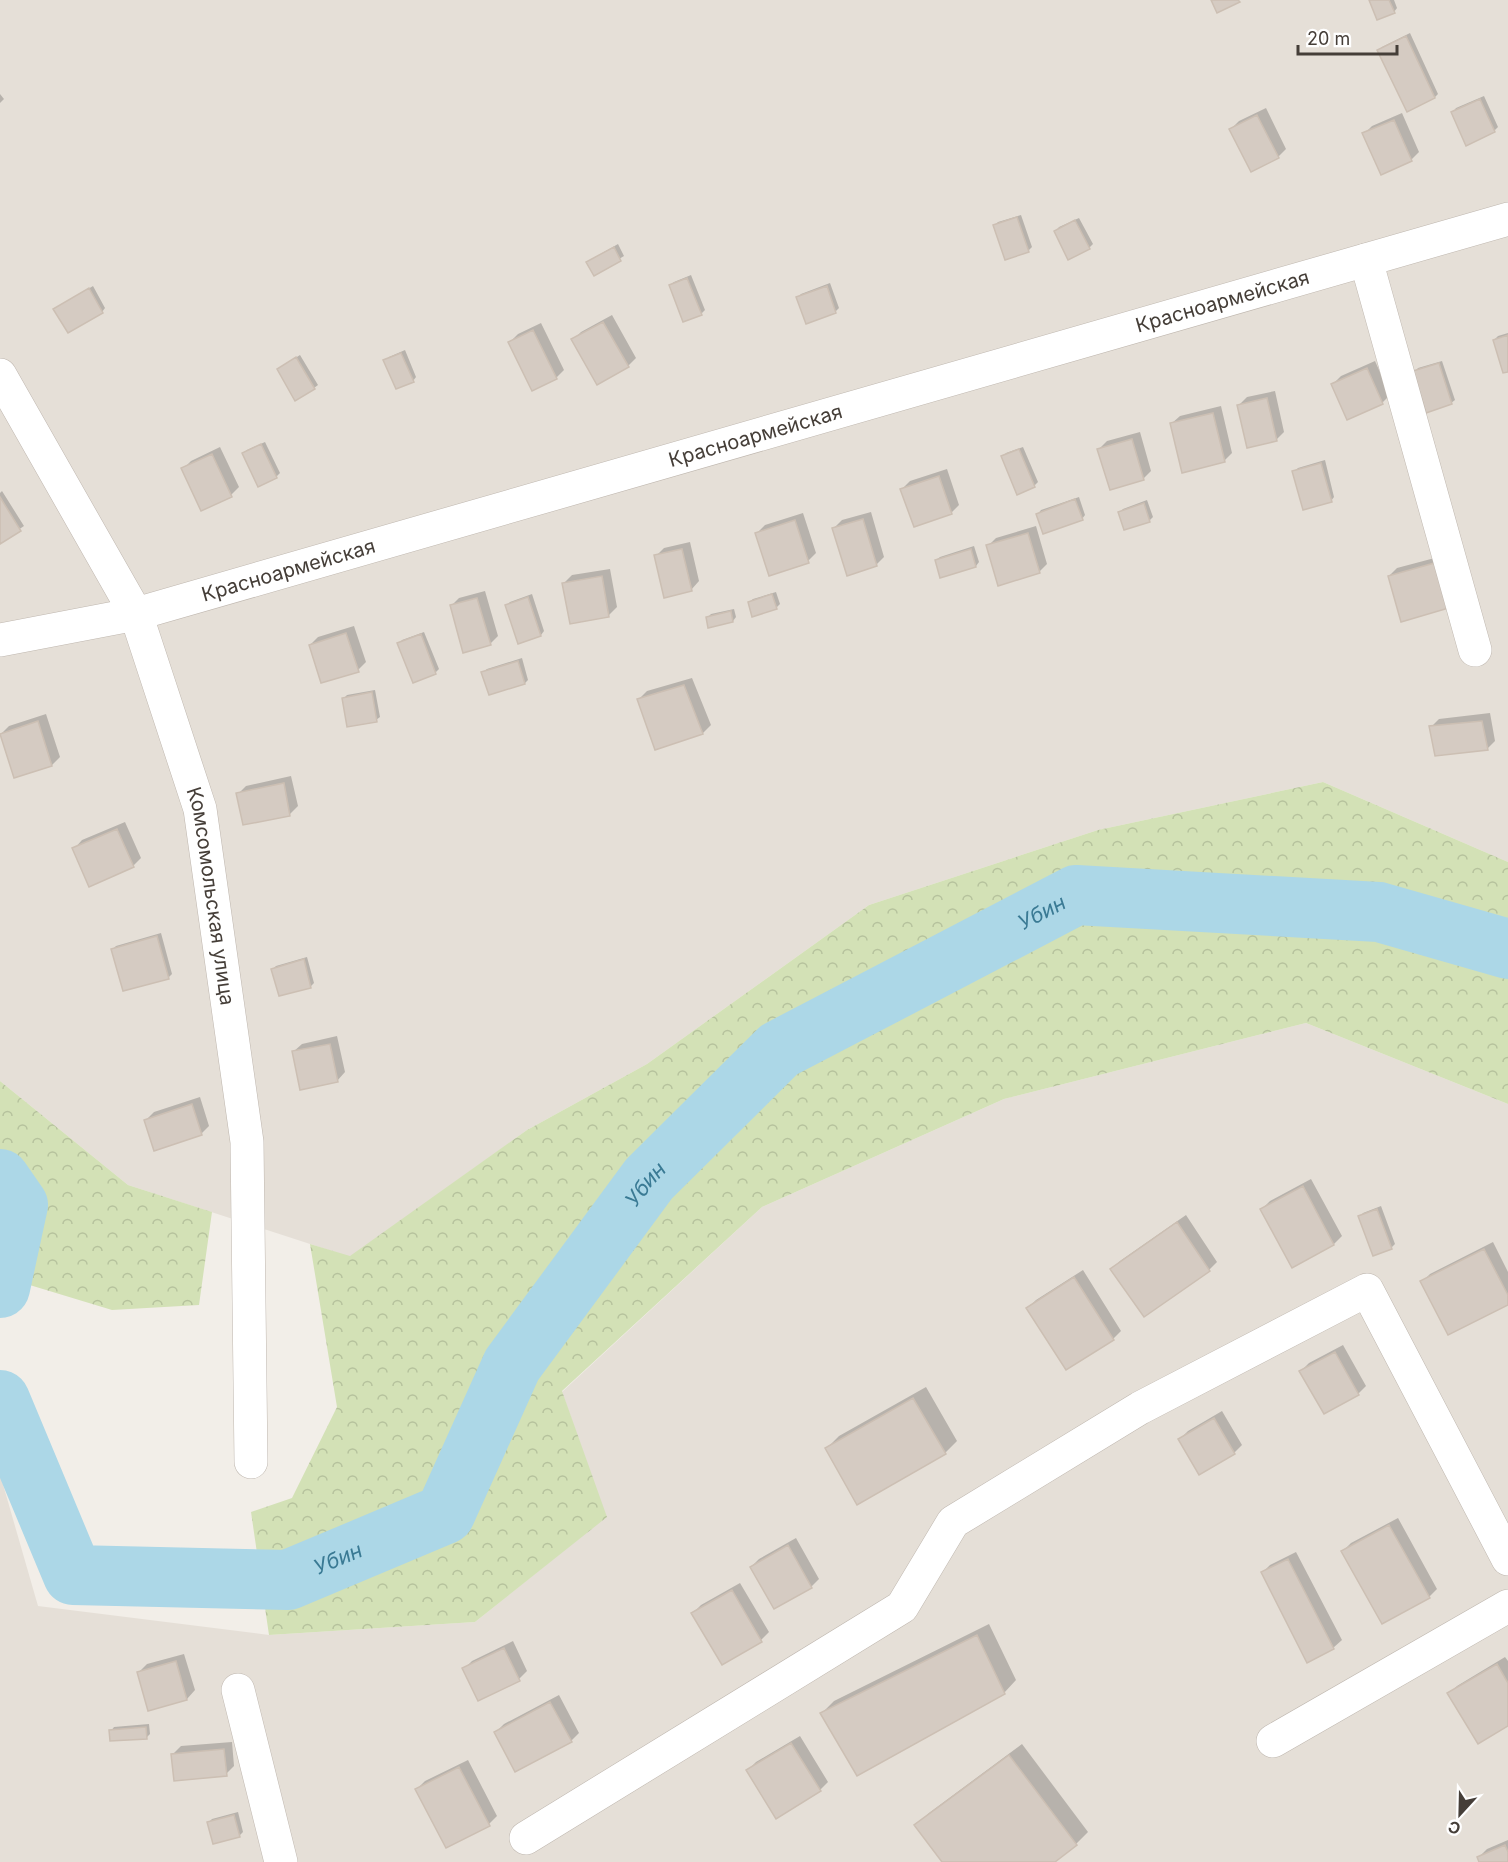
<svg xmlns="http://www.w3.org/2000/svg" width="1508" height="1862" font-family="Inter,sans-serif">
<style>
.residential{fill:#e5dfd7}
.forest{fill:url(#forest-crowns)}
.shadow{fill:#0003}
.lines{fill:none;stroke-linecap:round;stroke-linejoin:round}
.river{stroke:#acd7e7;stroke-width:60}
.building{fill:#d5cbc2;stroke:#ccbfb3;stroke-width:1.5}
.minor-casing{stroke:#bfb7af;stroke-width:34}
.minor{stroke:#fff;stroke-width:33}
.labels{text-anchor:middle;stroke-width:4.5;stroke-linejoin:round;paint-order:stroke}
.street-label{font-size:20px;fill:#453e38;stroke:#fff}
.water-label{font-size:21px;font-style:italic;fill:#3a7a94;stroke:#fff}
</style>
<defs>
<pattern id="forest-crowns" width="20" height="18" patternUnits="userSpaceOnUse" patternTransform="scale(1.5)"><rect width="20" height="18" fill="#d3e1b6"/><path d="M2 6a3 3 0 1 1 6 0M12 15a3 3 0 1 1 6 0" fill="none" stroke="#b6c29d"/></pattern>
</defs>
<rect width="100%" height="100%" fill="#f2eee8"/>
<path class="residential" d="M0 0H1508V862L1323 782 1098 830 869 905 647 1064 527 1130 350 1257 128 1185 0 1081Z
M1306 1023 1508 1104V1862H0V1474L38 1606 269 1635 475 1622 606 1517 562 1392 762 1207 1004 1099Z"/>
<path class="forest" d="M1323 782 1508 862V1104L1306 1023 1004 1099 762 1207 562 1391 607 1517 475 1622 269 1635 251 1512 292 1498 337 1407 310 1244 350 1256 527 1130 647 1064 869 905 1098 830Z
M0 1081 128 1185 212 1212 199 1305 112 1310 0 1276Z"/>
<path class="shadow" d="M1370 0H1394L1397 8 1394 12Z
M1410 33 1438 94 1435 97 1379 50 1382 47Z
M0 94 4 99 0 103Z
M1484 96 1498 127 1494 131 1453 112 1456 108Z
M1266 108 1286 149 1278 157 1231 129 1239 121Z
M1402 113 1419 152 1411 160 1381 173 1364 134 1372 126Z
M1021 215 1032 247 1028 251 994 226 998 222Z
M1079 218 1093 244 1089 248 1056 231 1059 227Z
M618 244 624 256 594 274 592 259Z
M691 275 705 310 701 314 670 285 674 282Z
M830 283 839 308 835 312 798 297 801 294Z
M93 286 105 308 102 312 55 309Z
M612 315 636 358 628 366 573 340 581 332Z
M541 323 564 370 556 378 510 342 518 334Z
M1508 333V370L1494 340 1498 336Z
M405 350 416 377 413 381 385 361 389 357Z
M300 355 318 385 314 388 278 369Z
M1375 361 1390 395 1382 403 1333 384 1341 376Z
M1442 361 1455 400 1451 403 1415 372 1418 368Z
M1275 391 1284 432 1276 440 1239 405 1247 397Z
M1221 406 1232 453 1224 461 1171 424 1180 416Z
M1140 432 1151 471 1143 479 1099 449 1107 441Z
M265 442 280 473 276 477 243 454 247 450Z
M220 447 239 487 231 495 202 509 183 469 191 461Z
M1023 447 1038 482 1034 486 1003 457 1006 453Z
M1325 460 1334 497 1331 501 1294 472 1298 468Z
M947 469 959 505 951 513 902 489 910 481Z
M2 491 24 526 0 542V493Z
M1079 497 1085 515 1082 519 1038 514 1041 510Z
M1147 500 1153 517 1149 521 1120 512 1123 509Z
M871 512 884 557 876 565 834 528 842 520Z
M803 513 816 553 808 561 757 533 765 525Z
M1036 526 1047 564 1039 572 988 546 996 538Z
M690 542 699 581 691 590 656 556 664 548Z
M974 546 979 562 976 566 936 560 940 557Z
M1446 555 1459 598 1389 576 1397 568Z
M610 569 617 607 609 615 564 583 572 575Z
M485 591 498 636 490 644 451 606 459 598Z
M776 592 780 604 776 608 749 602 753 599Z
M532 594 544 631 541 635 506 606 510 602Z
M734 609 736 617 733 621 707 618 711 614Z
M354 626 366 662 358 670 310 645 318 637Z
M424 632 439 669 435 673 399 644 402 640Z
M522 658 528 680 525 683 483 672 487 669Z
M692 678 711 725 703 733 639 699 647 691Z
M375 690 380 717 376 720 344 698 347 695Z
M1490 713 1495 741 1487 749 1431 727 1439 719Z
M46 714 60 757 52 765 1 734 9 726Z
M291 776 298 806 290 814 238 794 246 786Z
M125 822 141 858 133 866 74 849 82 840Z
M161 933 172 974 168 978 113 949 116 946Z
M307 957 314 983 311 986 273 969 276 966Z
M337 1036 345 1072 337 1081 293 1052 302 1044Z
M200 1097 209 1126 201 1134 146 1120 154 1112Z
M1311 1179 1342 1236 1334 1244 1292 1266 1262 1209 1270 1201Z
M1381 1206 1395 1244 1391 1248 1360 1217 1363 1213Z
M1186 1215 1217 1262 1209 1270 1144 1315 1112 1269 1120 1261Z
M1493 1242 1508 1272V1303L1422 1282 1430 1274Z
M1083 1270 1121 1331 1113 1339 1067 1368 1028 1308 1036 1300Z
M1343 1345 1366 1386 1358 1394 1325 1412 1301 1371 1309 1363Z
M926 1387 957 1441 945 1453 826 1449 839 1436Z
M1222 1411 1242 1445 1234 1453 1180 1439 1188 1431Z
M1398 1518 1437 1589 1429 1597 1343 1551 1351 1543Z
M796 1538 819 1579 811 1587 775 1607 751 1567 759 1559Z
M1296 1552 1342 1640 1333 1648 1307 1661 1262 1573 1270 1565Z
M740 1583 769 1632 761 1640 693 1613 701 1605Z
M989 1624 1016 1680 1004 1693 822 1713 834 1701Z
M513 1641 527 1671 519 1679 464 1669 472 1661Z
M184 1654 195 1690 187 1699 139 1672 147 1664Z
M1505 1657 1508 1661V1724L1449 1694 1457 1686Z
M559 1695 579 1733 571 1741 496 1732 504 1724Z
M149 1724 150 1734 146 1738 111 1731 114 1727Z
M800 1736 828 1782 820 1790 748 1770 756 1762Z
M232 1742 234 1766 226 1774 173 1754 181 1746Z
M1022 1744 1088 1832 1076 1844 1052 1862H944L916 1825 929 1813Z
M468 1760 497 1816 489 1824 417 1789 425 1781Z
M238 1812 243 1832 240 1835 214 1842 209 1822 212 1819Z
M1508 1840V1862H1481L1479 1857 1487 1849Z"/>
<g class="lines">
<g class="river">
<path d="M0 1179 18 1205 0 1288"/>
<path id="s1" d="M0 1400 73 1575 288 1580 445 1514 512 1365 649 1179 779 1050 1076 895 1379 912 1508 949"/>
</g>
</g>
<path class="building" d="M1211 0H1238L1240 2 1217 13Z
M1369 0H1389L1395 13 1377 20Z
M1406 36 1435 98 1407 112 1377 50Z
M1480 99 1495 132 1466 146 1451 112Z
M1257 115 1279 158 1251 172 1229 129Z
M1394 120 1412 161 1381 175 1362 133Z
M1017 217 1029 252 1005 260 993 225Z
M1075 220 1090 249 1068 260 1054 231Z
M614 247 621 261 594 276 586 262Z
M687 278 702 315 683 322 669 285Z
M827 286 836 313 806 324 796 297Z
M89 288 103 313 68 333 53 309Z
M603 322 629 367 597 385 571 339Z
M533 330 557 379 532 391 508 342Z
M1508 335V372L1503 373 1493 340Z
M401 353 414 382 396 389 383 360Z
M296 357 315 389 295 401 277 369Z
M1439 363 1452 404 1426 413 1413 371Z
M1367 368 1383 404 1347 420 1331 384Z
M1267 398 1277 441 1247 448 1237 405Z
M1213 413 1225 462 1182 473 1170 423Z
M1132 439 1144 480 1110 490 1097 449Z
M261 444 277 478 258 487 242 453Z
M1019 449 1035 487 1017 495 1001 456Z
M212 454 232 497 201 511 181 468Z
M1321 463 1332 502 1303 510 1292 471Z
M939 476 952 514 914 527 900 489Z
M0 497 21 531 0 544Z
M1075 499 1083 520 1043 534 1036 514Z
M1144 503 1150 522 1124 530 1118 512Z
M863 519 877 566 847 576 832 528Z
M795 520 809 563 769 576 755 533Z
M1028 533 1040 573 998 586 986 545Z
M682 549 692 591 664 598 654 555Z
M971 549 976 567 940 578 935 560Z
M1438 562 1452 607 1401 622 1388 576Z
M602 576 609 617 570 624 562 583Z
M772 594 777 609 752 617 748 602Z
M528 597 541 636 518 644 505 605Z
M477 598 491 645 463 653 450 605Z
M731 611 733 622 708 628 706 617Z
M346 633 359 672 321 683 309 645Z
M421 634 436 674 413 683 397 643Z
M518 661 525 684 489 695 481 672Z
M684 685 703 734 655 750 637 699Z
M372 692 377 722 347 727 342 698Z
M38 721 52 766 14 778 0 734Z
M1482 721 1488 750 1435 756 1429 726Z
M284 783 290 816 243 825 236 793Z
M117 829 134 867 89 887 72 848Z
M157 936 169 979 123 991 111 949Z
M304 959 311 988 279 996 271 969Z
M330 1044 338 1082 300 1090 292 1051Z
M192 1104 202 1135 154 1151 144 1120Z
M1303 1186 1334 1245 1292 1268 1260 1209Z
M1377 1209 1392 1249 1373 1256 1358 1216Z
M1177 1222 1210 1271 1144 1317 1110 1269Z
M1484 1249 1508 1295V1305L1448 1335 1420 1281Z
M1074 1277 1114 1340 1066 1370 1026 1308Z
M1335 1352 1359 1395 1324 1414 1299 1371Z
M913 1398 946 1454 857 1505 825 1448Z
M1214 1418 1235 1454 1199 1475 1178 1439Z
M1389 1525 1430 1598 1382 1624 1341 1551Z
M788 1545 812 1588 774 1609 750 1567Z
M1288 1559 1334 1649 1307 1663 1261 1572Z
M732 1590 762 1642 722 1665 691 1613Z
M977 1635 1005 1694 857 1776 820 1713Z
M504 1648 520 1681 478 1701 462 1668Z
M176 1661 187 1700 148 1711 137 1672Z
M1497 1664 1508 1683V1726L1478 1744 1447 1693Z
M550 1702 572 1742 515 1772 494 1732Z
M146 1727 147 1739 110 1741 109 1730Z
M791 1743 821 1791 776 1819 746 1770Z
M224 1749 227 1776 174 1781 171 1754Z
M1009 1755 1077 1845 1055 1862H942L914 1825Z
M459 1767 490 1826 446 1848 415 1789Z
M234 1815 240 1837 213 1844 207 1822Z
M1505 1845 1508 1852V1862H1479L1477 1857Z"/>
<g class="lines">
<defs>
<g id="minor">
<path d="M1366 260 1475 650"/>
<path id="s2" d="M0 375 136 614 200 809 247 1142 251 1462"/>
<path id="s3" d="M0 640 136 614 1508 219"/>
<path d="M238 1690 281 1862"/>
<path d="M1273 1741 1508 1606"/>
<path d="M526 1838 902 1607 953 1522 1140 1408 1367 1290 1508 1559"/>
</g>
</defs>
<use href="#minor" class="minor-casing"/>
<use href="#minor" class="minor"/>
</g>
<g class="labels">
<g class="street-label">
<text dy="7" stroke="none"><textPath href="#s3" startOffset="1269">Красноармейская</textPath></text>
<text dy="7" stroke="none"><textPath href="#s3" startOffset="783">Красноармейская</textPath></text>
<text dy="7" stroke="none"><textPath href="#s3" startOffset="297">Красноармейская</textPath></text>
<text dy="7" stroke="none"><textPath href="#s2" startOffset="568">Комсомольская улица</textPath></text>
</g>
<g class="water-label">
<text dy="7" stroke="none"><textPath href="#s1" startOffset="1449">Убин</textPath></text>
<text dy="7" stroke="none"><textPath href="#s1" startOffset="963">Убин</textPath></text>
<text dy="7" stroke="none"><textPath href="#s1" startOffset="459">Убин</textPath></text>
</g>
</g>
<g transform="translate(1460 1814) rotate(202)" stroke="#ffffff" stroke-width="4.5" paint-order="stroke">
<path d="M0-4.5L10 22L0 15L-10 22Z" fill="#453e38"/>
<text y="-9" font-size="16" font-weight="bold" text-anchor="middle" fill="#453e38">С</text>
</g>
<path d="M1298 45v9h99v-9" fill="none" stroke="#453e38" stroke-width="3"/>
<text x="1307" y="45" font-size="18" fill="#453e38" stroke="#ffffff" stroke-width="4.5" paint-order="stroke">20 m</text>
</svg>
